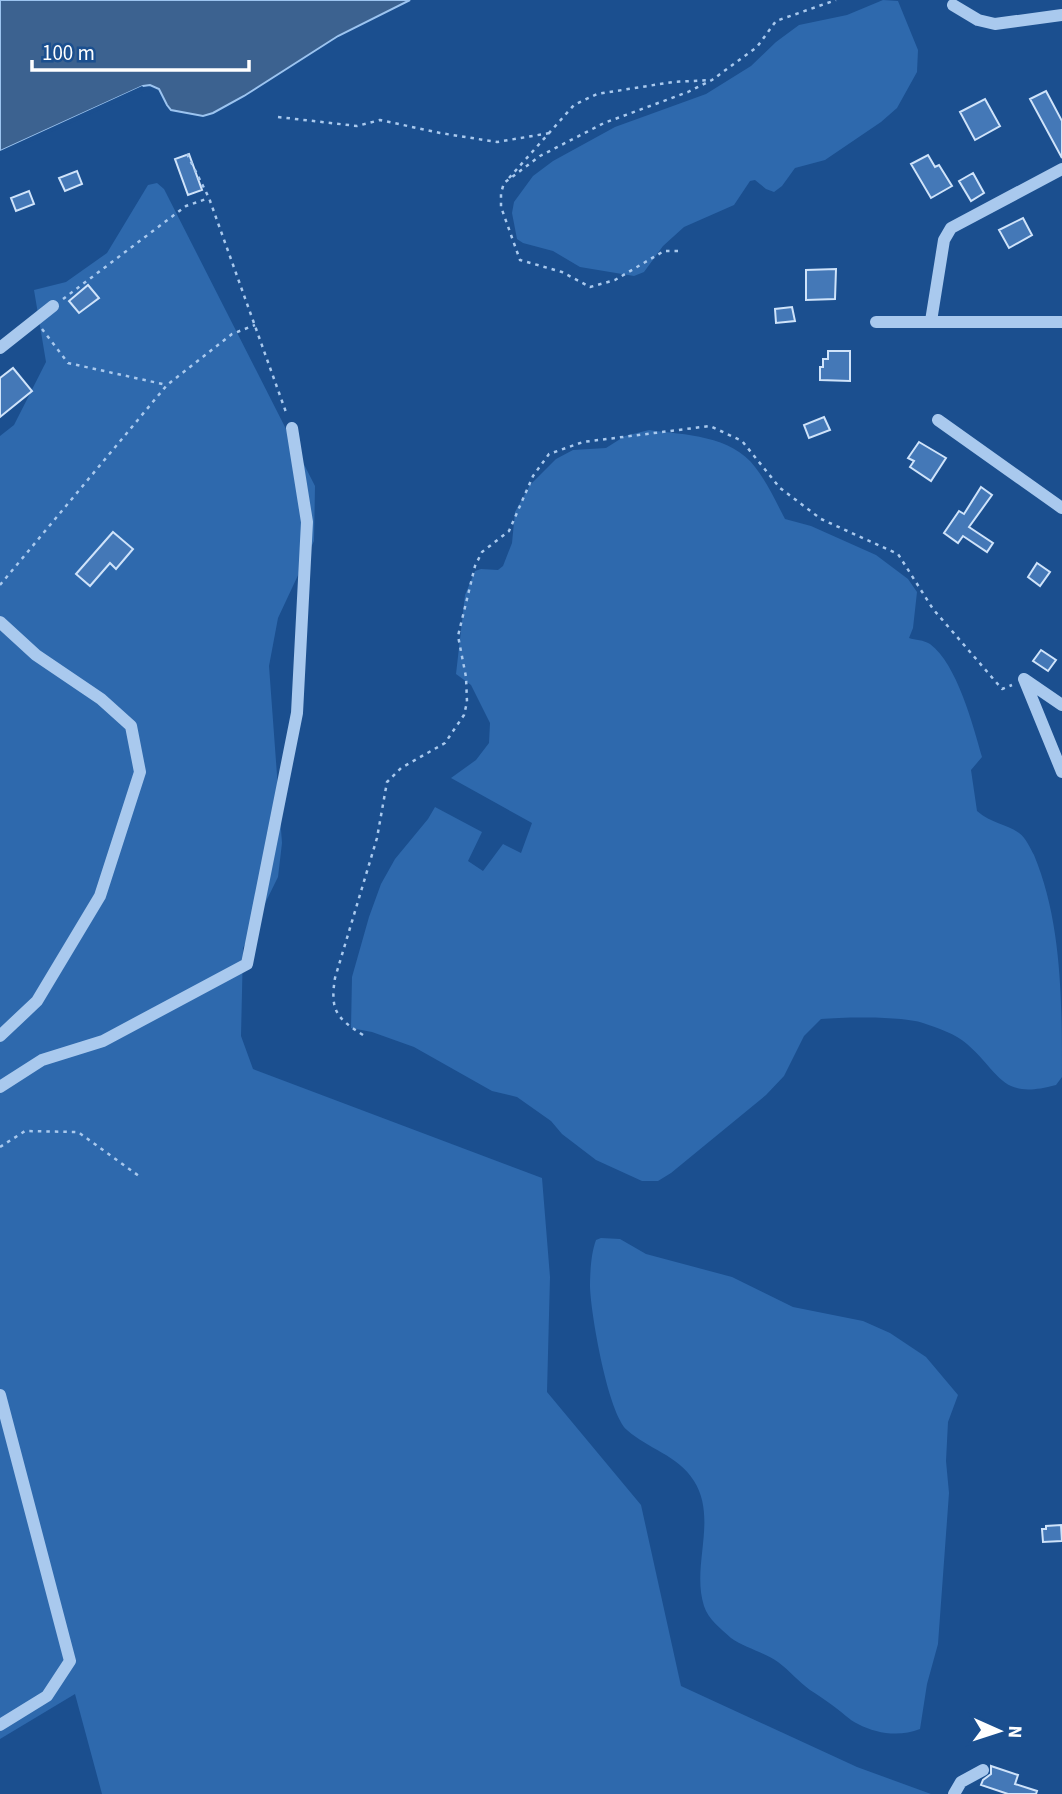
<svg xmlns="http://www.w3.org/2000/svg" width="1062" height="1794" font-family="'Source Sans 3',sans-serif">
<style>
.green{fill:#2e69ad}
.water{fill:#3c6290;stroke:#9cc4f0;stroke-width:2}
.pier{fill:#1b4f8f}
.building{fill:#4478b7;stroke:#cfe3fa;stroke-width:2}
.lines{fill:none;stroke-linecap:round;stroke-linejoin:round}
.path{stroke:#a9c9ee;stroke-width:2.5;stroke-dasharray:3.5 5;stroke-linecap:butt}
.minor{stroke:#a9c9ee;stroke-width:12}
</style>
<rect width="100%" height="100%" fill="#1b4f8f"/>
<path class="green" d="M883 0 898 1 918 50 917 72 897 108 881 122 825 160 795 168 782 186 774 192 766 189 755 180 750 181 734 205 684 227 663 246 644 272 634 276 580 267 553 251 523 243 517 239 512 213 514 202 533 176 553 161 615 127 706 94 751 66 776 42 799 25 847 15Z
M157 183 164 189 315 486 314 541 278 618 269 666 282 843 278 877 243 948 241 1036 253 1069 542 1178 550 1277 547 1392 641 1505 681 1686 857 1767 931 1794H102L75 1694 0 1739V436L14 425 46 362 34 290 66 282 107 253 148 185Z
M649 430C685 435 731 435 755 467 767 482 776 502 785 519L811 526 876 555 908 579 917 592 913 628 909 638C915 640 924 640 930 644 957 664 973 725 982 757L971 770 977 811C992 824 1007 824 1019 833 1026 838 1030 848 1034 855 1062 922 1062 1002 1062 1077L1056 1085C1001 1100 1002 1075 967 1044 956 1034 938 1028 923 1023 903 1016 844 1017 821 1019L804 1036 784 1076 766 1095 671 1173 658 1181H642L596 1160 562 1134 551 1121 517 1097 492 1091 414 1047 372 1032 351 1028 352 977 369 917 381 884 395 859 428 819 435 807 482 832 468 861 483 871 503 844 521 853 532 823 451 778 476 760 489 743 490 723 471 685 456 674 465 595 475 571 481 569 498 570 503 566 512 543 515 512 530 485 556 459 573 450 606 448 625 436Z
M601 1238 620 1239 646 1254 732 1277 793 1307 863 1321 890 1333 926 1357 958 1395 948 1422 946 1461 949 1493 938 1644 927 1684 920 1729C900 1737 877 1734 858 1724 849 1720 841 1711 832 1705 825 1700 818 1695 810 1690 799 1682 790 1671 778 1662 764 1652 745 1648 731 1638 721 1629 708 1619 704 1606 691 1566 718 1519 694 1481 678 1455 648 1449 627 1430 608 1413 591 1315 590 1287 590 1273 591 1253 596 1240Z"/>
<path class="water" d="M0 0H410L338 36 244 96 213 113 203 116 171 110 167 105 159 89 150 85 143 86 0 151Z"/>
<path class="pier" d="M142 86 146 89 0 155V151Z"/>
<path class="building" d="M1046 91 1062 121V158L1030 99Z
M985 99 1000 126 975 140 960 112Z
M189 154 202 190 188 195 175 159Z
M928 155 935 167 939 165 952 186 931 198 911 164Z
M77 171 82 184 65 191 59 178Z
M973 173 984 193 971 201 959 181Z
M29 191 34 204 16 211 11 198Z
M1023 218 1032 235 1009 248 999 230Z
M836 269 835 299 806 300V270Z
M88 285 99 298 79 313 69 301Z
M792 307 795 321 776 323 775 309Z
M828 351H850V381L820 380V367H823V359H828Z
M13 368 32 391 0 417V378Z
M824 417 830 430 809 438 804 425Z
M919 442 946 458 931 481 910 467 914 461 908 458Z
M981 487 992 495 969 527 993 543 987 552 963 536 958 543 944 533 959 511 964 514Z
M113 532 133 549 116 569 110 563 90 586 76 574Z
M1037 563 1050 572 1040 586 1028 577Z
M1041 650 1056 660 1048 671 1033 661Z
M1061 1525 1062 1541 1043 1542 1042 1529H1046V1526Z
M991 1766 1018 1775 1015 1784 1037 1791 1036 1794H1008L981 1785 983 1780 991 1774Z"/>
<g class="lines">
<path class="path" d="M278 117 357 126 380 120 440 133 497 142 550 133
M187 154 209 198 287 415
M509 178 574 105 597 94 673 82 711 80
M678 251H664L615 280 590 287 562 272 520 260 501 207V193L504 183 540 156 604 123 688 92 712 80 757 47 776 21 836 0
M63 299 186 206 209 198
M42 329 68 363 167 385
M0 585 167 385 232 334 255 325
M363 1035C336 1018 330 1010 335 978L377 838 387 782 401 768 445 743 464 715 467 702 466 677 458 636 475 566 482 552 509 531 533 476 549 454 583 442 710 426 742 441 780 488 821 519 898 554 933 609 1002 689 1012 685
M0 1147 25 1131 78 1132 139 1176"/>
<path class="minor" d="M953 5 978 20 995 24 1062 15
M931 321 944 240 951 228 1062 169
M876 322H1062
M0 348 53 306
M938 420 1062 508
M0 622 36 655 101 699 131 726 140 772 100 896 37 1001 0 1036
M1062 705 1024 679 1062 772
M0 1087 42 1060 103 1041 247 964 297 713 307 522 292 428
M0 1395 70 1661 47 1696 0 1725
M954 1794 961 1782 983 1770"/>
</g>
<g transform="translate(999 1731) rotate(93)" stroke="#1b4f8f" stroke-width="5" paint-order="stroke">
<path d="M0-5L12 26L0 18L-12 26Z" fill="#ffffff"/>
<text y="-10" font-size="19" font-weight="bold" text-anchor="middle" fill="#ffffff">N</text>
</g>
<path d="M32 60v10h217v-10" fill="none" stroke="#ffffff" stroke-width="3.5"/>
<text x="42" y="60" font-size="21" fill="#ffffff" stroke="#1b4f8f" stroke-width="5" paint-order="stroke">100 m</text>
</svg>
